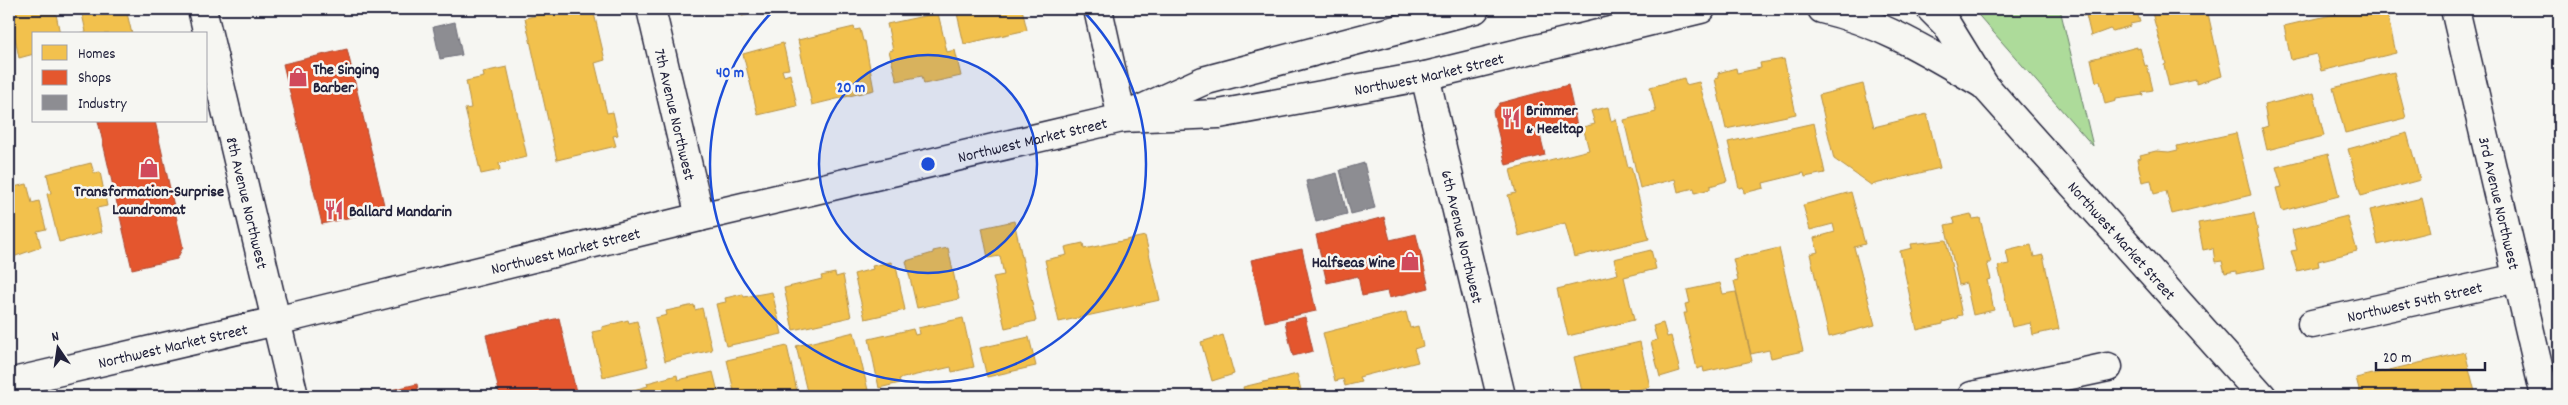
<svg xmlns="http://www.w3.org/2000/svg" width="2568" height="405" font-family="Dekko,sans-serif">
<style>
.green{fill:#addb9a;stroke:#687e6a}
.homes{fill:#f2c14e;stroke:#b49148}
.shops{fill:#e4572e;stroke:#aa4732}
.industry{fill:#8d8d92;stroke:#6d6d78}
.lines{fill:none;stroke-linecap:round;stroke-linejoin:round}
.minor-casing{stroke:#22223b;stroke-width:31}
.tertiary-casing{stroke:#22223b;stroke-width:31}
.secondary-casing{stroke:#22223b;stroke-width:31}
.minor{stroke:#f6f6f2;stroke-width:28}
.tertiary{stroke:#f6f6f2;stroke-width:28}
.secondary{stroke:#f6f6f2;stroke-width:28}
.ring{fill:none;stroke:#1d4ed8;stroke-width:2.5}
.labels{text-anchor:middle;stroke-width:5;stroke-linejoin:round;paint-order:stroke}
.poi-label{font-size:16px;font-weight:bold;fill:#22223b;stroke:#f6f6f2;text-anchor:start}
.street-label{font-size:16px;fill:#22223b;stroke:#f6f6f2}
.centre{fill:#1d4ed8;stroke:#f6f6f2;stroke-width:2.5}
.ring-label{font-size:15px;text-anchor:middle;font-weight:bold;fill:#1d4ed8;stroke:#f6f6f2;stroke-width:5;stroke-linejoin:round;paint-order:stroke}
</style>
<rect width="100%" height="100%" fill="#f6f6f2"/>
<filter id="ink" filterUnits="userSpaceOnUse"><feTurbulence type="fractalNoise" baseFrequency=".02" numOctaves="2"/><feDisplacementMap in="SourceGraphic" scale="10" xChannelSelector="R" yChannelSelector="G"/><feConvolveMatrix kernelMatrix="1 2 1 2 8 2 1 2 1" color-interpolation-filters="sRGB"/></filter>
<g filter="url(#ink)">
<path class="green" d="M1973 9H2060L2093 146Z"/>
<path class="homes" d="M9 9H55L60 34H34V54L19 58Z
M81 9H126L132 34H77L86 32Z
M565 9H593L605 60 595 63 607 113 613 112 618 135 613 136 616 146 557 160 525 18Z
M741 9H791L773 13 772 9 742 16Z
M803 9H826L804 14Z
M956 9H1022L1027 30 964 44Z
M2081 9H2136L2140 22 2130 24V26L2113 31 2110 29 2091 36 2086 15 2083 16Z
M2151 9H2207L2222 76 2196 84V80L2169 86 2164 65 2166 64Z
M2344 9H2386L2396 53 2321 71 2316 54 2291 60 2284 26 2344 12Z
M2552 9H2559V29L2558 30Z
M938 13 947 52 955 50 961 76 924 84 922 76 897 81 889 51 893 50 887 24Z
M854 27 855 30 860 29 863 41H865L874 90 812 105 798 40Z
M783 43 789 69 782 70 784 76 790 74 797 106 758 115 743 54Z
M2137 47V49L2140 48 2145 66 2147 65 2153 90 2142 92 2143 95 2116 99V101L2105 104 2100 81 2096 82 2091 59Z
M1784 59 1796 114 1726 129 1715 79 1719 78 1718 73 1736 68 1737 73 1761 68 1760 63Z
M507 67 527 157 499 163 500 170 481 174 465 109 471 108 466 81 484 77 483 72Z
M2394 72 2406 118 2345 133 2333 88Z
M1684 78 1686 85 1699 82 1727 181 1710 186V189L1695 193 1694 188 1678 192 1675 179 1640 188 1624 120 1656 112 1650 87Z
M1863 84 1874 127 1927 114 1940 168 1871 185 1834 159 1819 95Z
M2314 93 2324 136 2267 150 2262 128 2268 126 2264 105Z
M1608 107 1611 121 1616 119 1628 168 1631 167 1649 239 1574 257 1565 223 1519 236 1508 195 1516 193 1510 170 1589 150 1583 127 1595 124 1591 111Z
M1814 123 1825 173 1805 177 1804 173 1763 183 1764 188 1744 193 1743 187 1739 188 1728 142Z
M2236 133 2251 195 2172 214 2166 191 2154 194 2151 180 2142 182 2137 159 2141 158 2140 155 2156 151 2169 152 2178 150 2177 146Z
M2407 133 2420 180 2361 196 2348 149Z
M2328 154 2339 196 2282 211 2276 188 2282 187 2276 167Z
M91 163 94 173 100 172 107 206 97 208 102 232 59 242 47 194 51 193 47 174Z
M27 184 32 203 39 201 46 229 37 231 41 247 13 257 11 252H9V188Z
M1851 192 1865 244 1854 247 1875 325 1829 337 1810 254 1818 252 1814 238 1835 232 1833 224 1810 230 1803 205Z
M2422 198 2430 232 2378 245 2370 210Z
M2254 213 2265 268 2236 274V271L2225 273 2222 261 2215 262 2213 248 2203 250 2198 223Z
M1971 214 1973 219 1980 218 1991 263H1987L1991 279 1987 280 1994 310 1973 315 1966 283 1959 285 1945 225 1955 223 1953 218Z
M2347 216 2357 251 2318 261 2319 266 2297 271 2291 251 2297 250 2292 230Z
M1014 221 1036 321 1005 328 993 277 1004 275 1000 256 988 258 982 228Z
M1145 236 1160 300 1059 322 1045 260 1067 255 1065 247 1083 243 1084 249Z
M1946 240 1962 315 1957 316 1958 318 1943 322V324L1917 330 1900 251 1912 248 1911 244Z
M2031 245 2034 257 2043 255 2059 329 2033 335 2031 323 2012 327 1998 266 2009 264 2006 251Z
M948 248 959 299 917 308 906 261 933 253V251Z
M1779 248 1803 351 1771 358 1769 350 1751 354 1734 281 1738 280 1733 259Z
M1651 250 1656 269 1624 277 1634 320 1568 336 1557 289 1618 274 1614 259Z
M891 262 892 267 896 266 905 310 865 319 854 274 873 269 872 266Z
M835 273 836 277 843 275 851 317 793 330 784 288 822 279 821 276Z
M1720 283 1723 294 1736 292 1752 361 1704 372 1703 367 1697 369 1684 313H1687L1685 304 1690 303 1687 290Z
M772 292 782 334 726 346 716 304 726 302 725 298 743 294 744 297Z
M694 305 695 310 702 308 712 350 665 361 655 318 667 315 666 311Z
M1406 312 1410 328 1418 326 1423 346 1414 349 1418 362 1359 377 1361 382 1345 386 1343 379 1335 381 1323 333Z
M963 318 974 367 952 372 951 367 899 379 900 383 879 388 869 339 913 329 915 335 919 334 918 328Z
M628 320 629 323 637 321 648 366 603 377 592 332 602 330V327Z
M1663 323 1667 337 1671 336 1680 371 1660 377 1651 342 1657 340 1653 326Z
M854 332 868 390 841 396 840 392 834 393 835 396H808L796 346Z
M1223 335 1234 374 1212 381 1201 342Z
M1029 337 1036 366 987 377 980 348Z
M1640 342 1650 387 1611 396H1583L1574 357Z
M787 346 798 396H735L727 360Z
M2465 352 2476 396H2361L2356 378Z
M713 372 719 396H611L648 386 647 383 677 375 678 380Z
M1297 374 1302 394 1304 393 1305 396H1245L1243 387Z
M1427 391 1428 396H1402Z"/>
<path class="shops" d="M347 49 385 209 322 224 283 64Z
M1568 85 1577 126 1540 135 1545 155 1506 165 1493 112 1500 103Z
M98 121H155L183 247 177 259 132 269Z
M1384 217 1390 240 1416 234 1429 288 1389 298 1387 291 1362 296 1358 276 1327 283 1316 235Z
M1302 249 1316 311 1265 322 1251 260Z
M1305 317 1313 351 1293 356 1285 322Z
M559 318 577 396H500L486 335Z
M417 384 419 396H378V393Z"/>
<path class="industry" d="M455 22 462 55 440 59 433 27Z
M1364 163 1375 208 1351 214 1340 170Z
M1337 173 1347 214 1316 222 1306 181Z"/>
<g class="lines">
<defs>
<g id="minor">
<path id="s1" d="M651 9 700 217"/>
<path d="M1098 9 1122 118"/>
<path id="s2" d="M1425 76 1501 396"/>
<path id="s3" d="M2312 324 2517 278"/>
<path d="M1972 396 2108 367"/>
</g>
<g id="tertiary">
<path id="s4" d="M2455 9 2545 396"/>
</g>
<g id="secondary">
<path id="s5" d="M202 9 294 396"/>
<path d="M1822 9C1882 23 1928 52 1981 83"/>
<path id="s6" d="M1931 9 1947 25 1984 85 2262 396"/>
<path d="M1135 112 1203 81 1475 9"/>
<path id="s7" d="M9 383 276 321 700 217 1122 118 1219 114 1425 76 1701 9"/>
</g>
</defs>
<use href="#minor" class="minor-casing"/>
<use href="#tertiary" class="tertiary-casing"/>
<use href="#secondary" class="secondary-casing"/>
<use href="#minor" class="minor"/>
<use href="#tertiary" class="tertiary"/>
<use href="#secondary" class="secondary"/>
</g>
</g>
<circle cx="928" cy="164" r="109" fill="#1d4ed8" fill-opacity=".12"/>
<g class="ring">
<circle cx="928" cy="164" r="109"/>
<path d="M1082 10A218 218 0 1 1 774 10"/>
</g>
<defs>
<symbol id="shop-bare" viewBox="-9 -9 18 18"><path d="M-5-2.5h2.3a2.7 3.5 0 0 1 5.4 0H5L5.5 6h-11ZM-1.5-2.5h3a1.5 2.3 0 0 0-3 0Z" fill="#d1495b" stroke="#f6f6f2" stroke-width="2.5" paint-order="stroke"/></symbol>
<symbol id="restaurant-bare" viewBox="-9 -9 18 18"><path d="M-5-6h1v4h1v-4h1v4h1v-4h1v5L-1.5 .5V6h-2V.5L-5-1ZM5-6V6H3V1.5H1.5Q1.5-4 5-6Z" fill="#d1495b" stroke="#f6f6f2" stroke-width="2.5" paint-order="stroke"/></symbol>
</defs>
<g fill-rule="evenodd">
<use href="#shop-bare" x="284" y="63" width="28" height="28"/>
<use href="#restaurant-bare" x="1497" y="104" width="28" height="28"/>
<use href="#shop-bare" x="135" y="154" width="28" height="28"/>
<use href="#restaurant-bare" x="320" y="196" width="28" height="28"/>
<use href="#shop-bare" x="1396" y="247" width="28" height="28"/>
</g>
<g class="labels">
<g class="poi-label">
<text x="313" y="74">The Singing<tspan x="313" dy="18">Barber</tspan></text>
<text x="1526" y="115">Brimmer<tspan x="1526" dy="18">&amp; Heeltap</tspan></text>
<text x="149" y="196" text-anchor="middle">Transformation-Surprise<tspan x="149" dy="18">Laundromat</tspan></text>
<text x="349" y="216">Ballard Mandarin</text>
<text x="1395" y="267" text-anchor="end">Halfseas Wine</text>
</g>
<g class="street-label">
<text dy="6" stroke="none"><textPath href="#s7" startOffset="1455">Northwest Market Street</textPath></text>
<text dy="6" stroke="none"><textPath href="#s1" startOffset="108">7th Avenue Northwest</textPath></text>
<text dy="6" stroke="none"><textPath href="#s7" startOffset="1052">Northwest Market Street</textPath></text>
<text dy="6" stroke="none"><textPath href="#s5" startOffset="199">8th Avenue Northwest</textPath></text>
<text dy="6" stroke="none"><textPath href="#s4" startOffset="199">3rd Avenue Northwest</textPath></text>
<text dy="6" stroke="none"><textPath href="#s2" startOffset="165">6th Avenue Northwest</textPath></text>
<text dy="6" stroke="none"><textPath href="#s6" startOffset="301">Northwest Market Street</textPath></text>
<text dy="6" stroke="none"><textPath href="#s7" startOffset="572">Northwest Market Street</textPath></text>
<text dy="6" stroke="none"><textPath href="#s3" startOffset="105">Northwest 54th Street</textPath></text>
<text dy="6" stroke="none"><textPath href="#s7" startOffset="168">Northwest Market Street</textPath></text>
</g>
</g>
<circle cx="928" cy="164" r="8" class="centre"/>
<g class="ring-label">
<text x="730" y="77">40 m</text>
<text x="851" y="92">20 m</text>
</g>
<rect width="2568" height="405" fill="none" stroke="#f6f6f2" stroke-width="30"/>
<rect x="15" y="15" width="2538" height="375" fill="none" stroke="#22223b" stroke-width="2" filter="url(#ink)"/>
<rect x="32" y="32" width="175" height="90" fill="#f6f6f2" stroke="#a1a1a9"/>
<rect x="42" y="45" width="25" height="15" fill="#f2c14e" stroke="#a1a1a9"/>
<text x="78" y="58" font-size="15" fill="#22223b">Homes</text>
<rect x="42" y="70" width="25" height="15" fill="#e4572e" stroke="#a1a1a9"/>
<text x="78" y="82" font-size="15" fill="#22223b">Shops</text>
<rect x="42" y="95" width="25" height="15" fill="#8d8d92" stroke="#a1a1a9"/>
<text x="78" y="108" font-size="15" fill="#22223b">Industry</text>
<g transform="translate(58 348) rotate(347)" stroke="#f6f6f2" stroke-width="4" paint-order="stroke">
<path d="M0-4L9 19L0 12L-9 19Z" fill="#22223b"/>
<text y="-8" font-size="14" font-weight="bold" text-anchor="middle" fill="#22223b">N</text>
</g>
<path d="M2376 362v8h109v-8" fill="none" stroke="#22223b" stroke-width="2.5"/>
<text x="2383" y="362" font-size="15" fill="#22223b" stroke="#f6f6f2" stroke-width="4" paint-order="stroke">20 m</text>
</svg>
